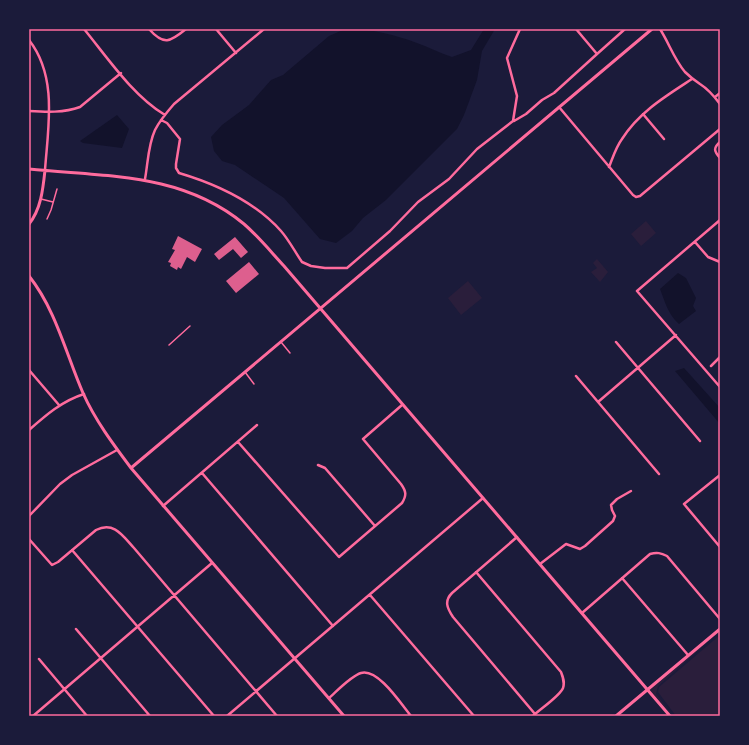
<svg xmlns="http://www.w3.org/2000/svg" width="749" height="745" font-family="'PT Sans Narrow',sans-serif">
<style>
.green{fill:#2a1e3b}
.water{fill:#12122b}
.building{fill:#dd5f8e}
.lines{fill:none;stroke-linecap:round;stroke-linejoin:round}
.service{stroke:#ff6b9d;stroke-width:1.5}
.minor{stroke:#ff6b9d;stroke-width:2.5}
.tertiary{stroke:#ff6b9d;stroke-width:3}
.neatline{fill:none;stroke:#ff6b9d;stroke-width:1.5}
</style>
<rect width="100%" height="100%" fill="#1b1b3a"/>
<path class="green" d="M646 221 656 233 641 246 631 234Z
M597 259 608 272 600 282 591 272 597 268 593 263Z
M468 281 482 298 461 315 448 298Z
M720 631 658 686 656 694 673 716 650 690Z
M720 635V716H676L658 692 659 687Z"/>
<path class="water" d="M349 29C371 29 396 35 417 43 428 47 440 53 452 57L471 50 484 29H495L482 51 477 80 464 115 457 129 386 200 363 218 352 231 336 243 320 239 284 198 235 165 222 161 214 151 211 137 222 125 249 105 271 80 283 75 329 36 343 30Z
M117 115 129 129 122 148 83 143 80 141Z
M678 273 686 278 696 298 693 306 696 311 679 324C668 314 665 302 660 289Z
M684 368 720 408V424L675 371Z"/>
<path class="building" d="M178 236 202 249 195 262 187 257 181 269 178 267 177 270 170 266 171 263 168 262 175 250 172 249Z
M235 237 248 252 241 258 233 249 219 260 214 254Z
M249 262 259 274 236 293 226 281Z"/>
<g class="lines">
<path class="service" d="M41 199 53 202
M47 219 51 210 57 189
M281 342 290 353
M169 345 190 326
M245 372 254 384"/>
<path class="minor" d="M84 29C107 57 133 96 165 115
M149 29C164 46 170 42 186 29
M216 29 236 53
M576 29 597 54 625 29
M660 29C669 43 674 59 685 72 690 77 694 80 700 84 708 89 714 96 720 104
M29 40C58 77 48 127 45 170
M715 97 720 93
M559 107 633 195 636 197 640 196 720 129
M29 111C46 112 64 113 80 107L121 73
M643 114 664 139
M161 120 167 123 180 139 176 164V168L179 173C216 184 255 202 281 231 289 240 295 252 302 262L311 266 325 268H347L390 231 418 202 449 179 477 149 513 121 517 96 507 58 520 29
M514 121 526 114 542 100 554 93 597 54
M720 142C713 148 714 151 720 158
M609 167C613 157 616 147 622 139 639 112 666 96 692 79
M145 179C148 163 148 145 155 130 160 120 167 112 174 104L264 29
M720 220 637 291 720 387
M695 242 708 257 720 262
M616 342 700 441
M711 366 720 357
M29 370 59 405
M576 376 659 474
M598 402 676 335
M29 430C46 415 62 401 84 394
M238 442 339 557 402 503C407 495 406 491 401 484L363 439 402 405
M318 465 325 468 375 526
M202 473 333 626
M720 475 684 504 720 547
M163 506 257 425
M29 516 60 484 72 475 117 450
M517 537 452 593C444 601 447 608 453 617L535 714
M29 539 52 565 58 562 96 530C114 521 123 536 134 548L277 716
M72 550 214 716
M540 564 566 544 580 549 585 546 613 521 615 516 612 510 611 505 617 499 631 491
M476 572 561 672C563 677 565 682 563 688 560 696 540 709 533 716
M622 578 688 655
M370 595 474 716
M582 613 650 554C657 552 661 553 667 556L720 619
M76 629 150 716
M39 659 87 716
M329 698C337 691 351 676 361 673 378 668 401 704 411 716
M33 716 212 563
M227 716 483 498"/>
<path class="tertiary" d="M29 169C105 177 181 172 244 224 259 237 271 252 284 266L670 716
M29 224C41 209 43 189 45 170
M29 276C56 310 66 354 83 393 95 420 113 444 131 468L344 716
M131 468 652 29
M616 716 720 629"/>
</g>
<rect width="749" height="745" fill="none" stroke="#1b1b3a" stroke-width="60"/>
<rect x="30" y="30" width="689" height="685" class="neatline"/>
</svg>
